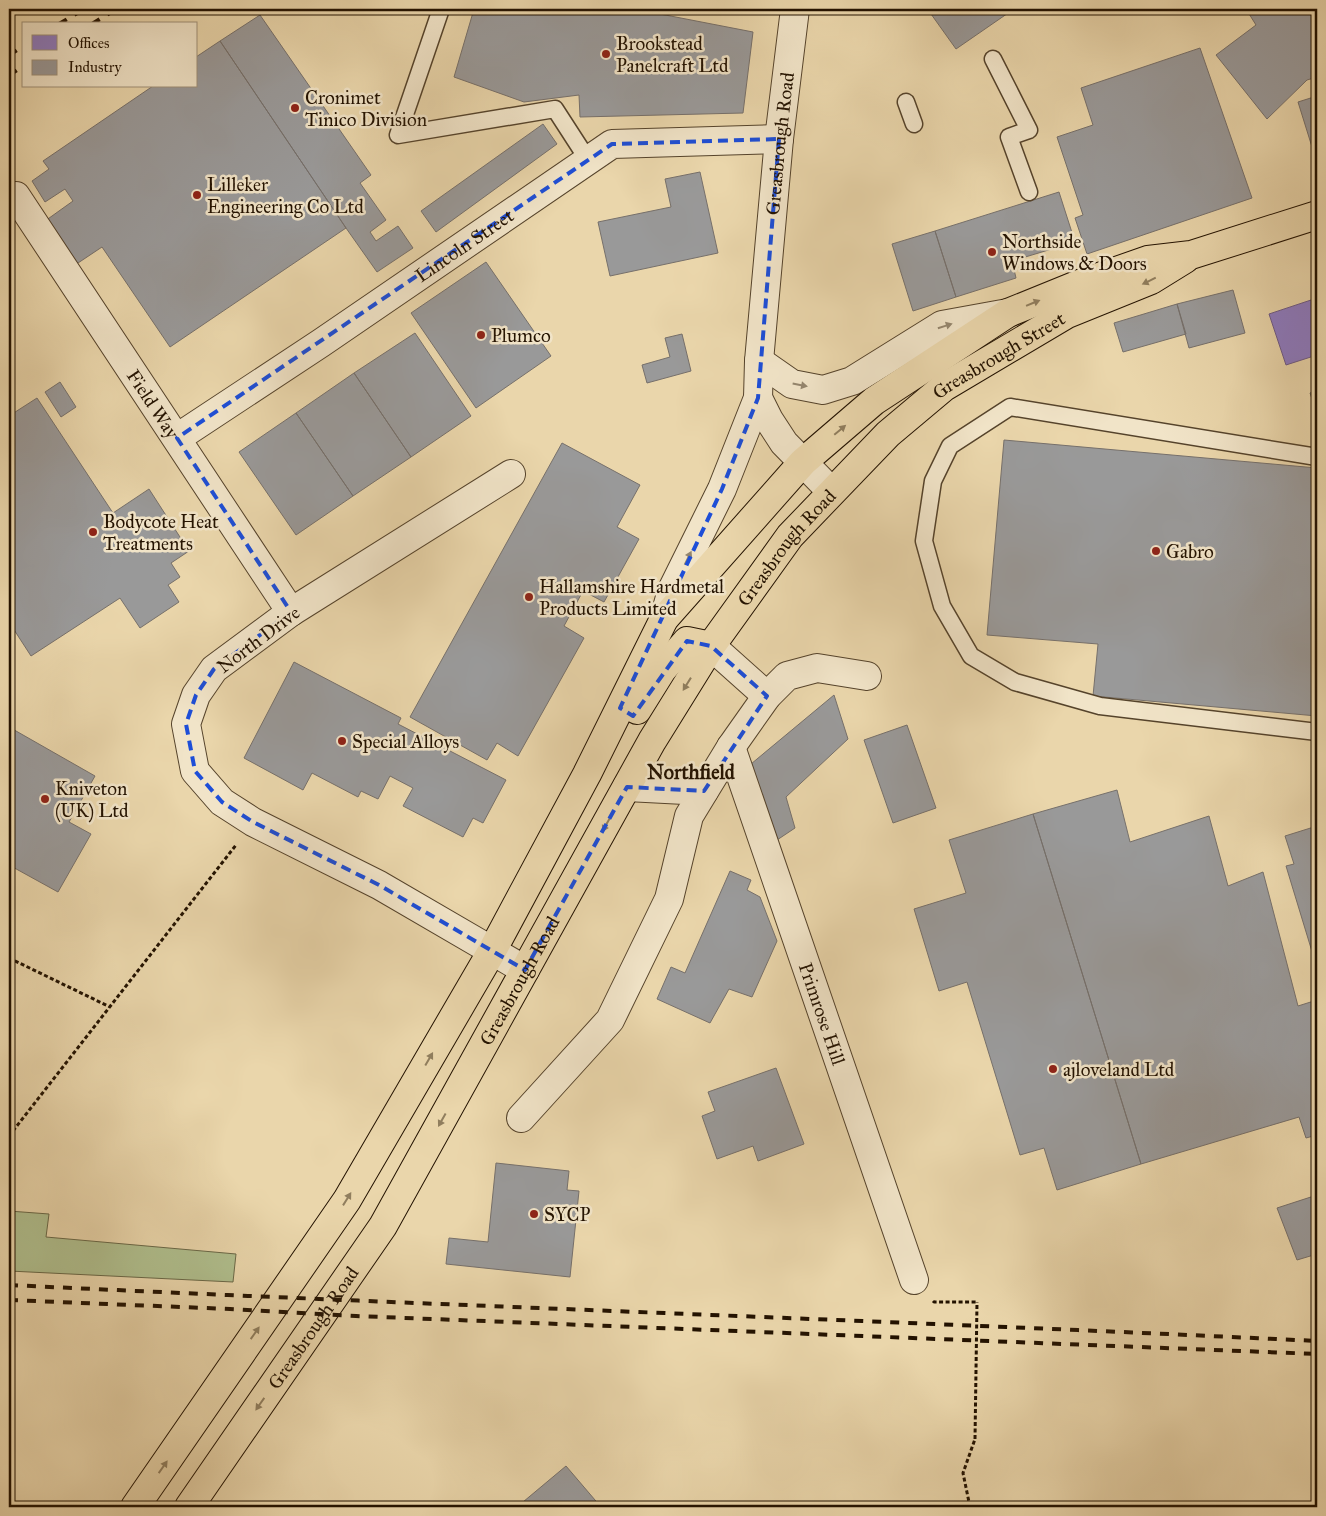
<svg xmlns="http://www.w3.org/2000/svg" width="1326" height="1516" font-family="'IM FELL Great Primer',serif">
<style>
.green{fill:#b0bf8e;stroke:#6a6847}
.offices{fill:#8e7cc3;stroke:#6e5c88}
.industry{fill:#999;stroke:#76706b}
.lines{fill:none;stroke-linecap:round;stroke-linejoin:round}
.lane-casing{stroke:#55432b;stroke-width:19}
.street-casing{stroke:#55432b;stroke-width:30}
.primary-casing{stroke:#231200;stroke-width:30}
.path{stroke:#231200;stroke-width:3;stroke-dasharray:4 2.5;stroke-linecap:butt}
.lane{stroke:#f1e4c8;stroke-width:16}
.street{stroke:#f1e4c8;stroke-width:28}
.primary{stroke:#ead6ab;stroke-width:28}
.rail{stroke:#231200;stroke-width:4;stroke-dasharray:9 9;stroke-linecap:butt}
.path-bridge{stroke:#231200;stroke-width:3;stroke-dasharray:4 2.5;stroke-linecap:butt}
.oneway{fill:#907e5e}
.oneway2{fill:#94866e}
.marked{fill:none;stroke:#1d4ed8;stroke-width:4;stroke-dasharray:10 6;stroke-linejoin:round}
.poi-dot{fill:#8f2418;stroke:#f1e4c8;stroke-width:2}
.labels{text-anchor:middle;stroke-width:5;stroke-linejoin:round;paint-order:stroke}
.poi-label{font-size:19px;fill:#231200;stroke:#f1e4c8;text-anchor:start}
.street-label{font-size:19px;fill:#231200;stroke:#f1e4c8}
.neighbourhood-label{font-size:20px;font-weight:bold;fill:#231200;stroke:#f1e4c8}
</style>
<rect width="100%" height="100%" fill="#ead6ab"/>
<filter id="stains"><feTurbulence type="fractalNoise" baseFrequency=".004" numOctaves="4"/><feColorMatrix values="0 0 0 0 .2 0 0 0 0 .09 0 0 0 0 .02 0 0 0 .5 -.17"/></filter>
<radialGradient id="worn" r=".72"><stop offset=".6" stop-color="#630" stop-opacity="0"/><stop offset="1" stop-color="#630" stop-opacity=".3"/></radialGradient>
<path class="green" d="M9 1211 49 1214 46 1237 236 1254 233 1282 9 1271Z"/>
<path class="offices" d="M1317 298V355L1286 365 1269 314Z"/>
<path class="industry" d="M474 9H656L655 13 753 32 743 113 580 117 579 95 524 102 454 77Z
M938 9H1014L956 49 931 14Z
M1246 9H1317V77L1307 80 1267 119 1216 55 1256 25Z
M260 15 371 175 360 183 386 220 370 232 376 241 398 226 413 248 377 272 346 228 220 41Z
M220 41 346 228 170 347 102 247 75 265 45 221 73 201 65 189 45 202 32 181 49 169 43 161 153 86H196V57Z
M1200 48 1252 198 1087 254 1075 218 1083 215 1057 137 1093 125 1081 88Z
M1317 96V163L1298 102Z
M543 124 557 144 436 232 421 211Z
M700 172 718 253 610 276 598 222 671 207 665 179Z
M1059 192 1075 242 1012 261 1016 278 956 297 935 231Z
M935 231 956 297 913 311 892 244Z
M486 262 551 356 476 408 411 313Z
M1233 290 1245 333 1189 348 1177 304Z
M1177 304 1186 334 1123 352 1114 323Z
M415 333 471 416 411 457 354 373Z
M682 334 691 371 647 383 642 365 670 357 665 338Z
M354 373 411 457 353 496 296 413Z
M60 382 76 407 61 417 45 392Z
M1317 390V414L1310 393Z
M37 398 113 513 149 489 189 551 171 563 180 577 168 585 179 602 140 628 120 598 31 656 9 622V416Z
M296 413 353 496 296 535 239 452Z
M1004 440 1317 468V716L1093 696 1098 644 987 635Z
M562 443 640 485 617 527 639 539 604 602 583 591 564 626 584 638 518 756 497 743 487 760 410 717Z
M294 662 401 718 398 724 506 780 483 823 473 818 463 837 403 806 413 788 390 776 378 799 361 791 358 797 312 773 303 790 244 758Z
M834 695 848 739 786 797 795 828 777 840 751 764Z
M907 725 936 808 893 823 864 740Z
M9 727 95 776 69 822 91 834 58 892 9 865Z
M1117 790 1130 842 1209 816 1228 886 1263 872 1298 1006 1317 1000V1135L1306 1138 1299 1117 1141 1164 1033 814Z
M1033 814 1141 1164 1057 1190 1044 1148 1020 1155 967 982 939 991 914 909 966 893 949 840Z
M1317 826V968L1286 866 1294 864 1285 836Z
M730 871 751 880 747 890 760 897 777 941 752 997 729 989 710 1023 657 999 671 967 685 973Z
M776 1068 804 1144 758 1161 753 1146 717 1159 702 1116 715 1111 708 1092Z
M496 1163 569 1171 567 1190 579 1191 570 1277 446 1264 449 1238 488 1242Z
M1317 1195V1254L1297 1260 1277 1208Z
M566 1466 601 1507H517Z"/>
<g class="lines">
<defs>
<path id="lane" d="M441 9 398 135 555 109 588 160
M993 59 1029 130 1009 137 1029 192
M906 102 914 124
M1317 457 1010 407 950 446 933 481 924 541 942 606 971 656 1015 682 1100 706 1317 732"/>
<g id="street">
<path id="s1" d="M16 196 291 612"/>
<path d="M759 361 792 384 823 390 852 381 942 325 1008 313"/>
<path d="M758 398 769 420 784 443 831 491"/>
<path id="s2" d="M177 438 321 343 612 144 779 139"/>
<path d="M511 474 291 612 214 669 196 695 186 724 195 771 222 802 253 822 379 885 525 970"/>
<path id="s3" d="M664 619 672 590 722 489 758 398 759 361 779 139 795 9"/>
<path d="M711 646 767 696"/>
<path id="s4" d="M731 747 914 1280"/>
<path d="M627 787 704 791"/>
<path d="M521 1118 610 1020 669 899 689 816 731 747 767 696 787 676 817 668 867 676"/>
</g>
<g id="primary">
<path d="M637 710 662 670 687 641 711 646"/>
<path d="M135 1507 347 1200 492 951 587 774 664 619 803 462 874 401 1008 313 1082 283 1148 260 1191 255 1317 215"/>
<path id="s5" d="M189 1507 383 1226 652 741 711 646 790 536 888 434 944 387 1067 314 1151 280 1185 259"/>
</g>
</defs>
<use href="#lane" class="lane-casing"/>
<use href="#street" class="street-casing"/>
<use href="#primary" class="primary-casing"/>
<path class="path" d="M9 958 110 1007
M9 1136 236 845
M933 1301 934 1302H977
M970 1507 963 1473 975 1439"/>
<use href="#lane" class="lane"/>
<use href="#street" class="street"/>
<use href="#primary" class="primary"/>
<path class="rail" d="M59 24 84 9
M92 24 116 9
M9 55 24 46
M9 75 24 66
M9 1285C445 1306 881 1320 1317 1341
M9 1300 230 1309 356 1316 1317 1354"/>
<path class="path-bridge" d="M975 1439 977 1302"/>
</g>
<defs><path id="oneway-solid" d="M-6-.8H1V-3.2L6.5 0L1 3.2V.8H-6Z" transform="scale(1.25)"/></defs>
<g class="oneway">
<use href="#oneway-solid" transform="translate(1149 281) rotate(154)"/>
<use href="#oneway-solid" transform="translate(1033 303) rotate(-22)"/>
<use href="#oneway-solid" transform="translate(840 430) rotate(-40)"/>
<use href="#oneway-solid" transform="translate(687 684) rotate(122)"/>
<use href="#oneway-solid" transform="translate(606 825) rotate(119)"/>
<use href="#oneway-solid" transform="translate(429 1059) rotate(-60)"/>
<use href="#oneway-solid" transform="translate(442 1120) rotate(119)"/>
<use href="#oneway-solid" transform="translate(347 1199) rotate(-58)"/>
<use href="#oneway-solid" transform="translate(255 1333) rotate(-55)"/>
<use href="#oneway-solid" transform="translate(260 1404) rotate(125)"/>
<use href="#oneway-solid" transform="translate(163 1467) rotate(-55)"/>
</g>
<g class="oneway2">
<use href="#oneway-solid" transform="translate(945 326) rotate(-18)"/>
<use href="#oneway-solid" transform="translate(800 385) rotate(11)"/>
<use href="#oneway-solid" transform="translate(688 558) rotate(-64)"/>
</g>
<path class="marked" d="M779 139 758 398 722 489 620 708 633 716 687 641 711 646 767 696 704 791 627 787 525 970 379 885 253 822 222 802 195 771 186 724 196 695 214 669 291 612 177 438 612 144Z"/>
<g class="poi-dot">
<circle cx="606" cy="54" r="5"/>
<circle cx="295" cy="108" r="5"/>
<circle cx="197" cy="195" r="5"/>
<circle cx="992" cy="252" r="5"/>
<circle cx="481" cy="335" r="5"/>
<circle cx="93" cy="532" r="5"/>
<circle cx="1156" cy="551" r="5"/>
<circle cx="529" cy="597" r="5"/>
<circle cx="342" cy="741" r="5"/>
<circle cx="45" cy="799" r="5"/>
<circle cx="1053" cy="1069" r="5"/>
<circle cx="534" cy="1214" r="5"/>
</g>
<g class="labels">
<g class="poi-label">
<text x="616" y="50">Brookstead<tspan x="616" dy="22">Panelcraft Ltd</tspan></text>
<text x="305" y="104">Cronimet<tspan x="305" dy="22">Tinico Division</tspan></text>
<text x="207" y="191">Lilleker<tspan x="207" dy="22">Engineering Co Ltd</tspan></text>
<text x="1002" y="248">Northside<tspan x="1002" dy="22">Windows &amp; Doors</tspan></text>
<text x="491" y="342">Plumco</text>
<text x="103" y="528">Bodycote Heat<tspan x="103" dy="22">Treatments</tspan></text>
<text x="1166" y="558">Gabro</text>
<text x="539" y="593">Hallamshire Hardmetal<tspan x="539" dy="22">Products Limited</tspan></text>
<text x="352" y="748">Special Alloys</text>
<text x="55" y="795">Kniveton<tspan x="55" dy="22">(UK) Ltd</tspan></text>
<text x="1063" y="1076">ajloveland Ltd</text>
<text x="544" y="1221">SYCP</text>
</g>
<g class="street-label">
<text dy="7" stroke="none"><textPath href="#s3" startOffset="496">Greasbrough Road</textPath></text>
<text dy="7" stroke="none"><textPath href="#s2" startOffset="346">Lincoln Street</textPath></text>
<text dy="7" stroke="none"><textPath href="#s5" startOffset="1421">Greasbrough Street</textPath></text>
<text dy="7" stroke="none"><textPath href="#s1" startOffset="249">Field Way</textPath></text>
<text dy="7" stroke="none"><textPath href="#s5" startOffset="1132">Greasbrough Road</textPath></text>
<text transform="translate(258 639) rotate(-37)" y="7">North Drive</text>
<text dy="7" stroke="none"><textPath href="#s5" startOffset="622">Greasbrough Road</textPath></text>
<text dy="7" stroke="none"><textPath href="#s4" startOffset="282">Primrose Hill</textPath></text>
<text dy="7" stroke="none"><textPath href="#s5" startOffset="218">Greasbrough Road</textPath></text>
</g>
<g class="neighbourhood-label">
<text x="691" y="779">Northfield</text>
</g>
</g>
<rect width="1326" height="1516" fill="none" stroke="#ead6ab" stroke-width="30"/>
<rect x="10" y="10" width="1306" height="1496" fill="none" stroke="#231200" stroke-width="2.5"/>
<rect x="15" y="15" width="1296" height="1486" fill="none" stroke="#231200"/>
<rect x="22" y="22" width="175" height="65" fill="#f1e4c8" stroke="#9f9078"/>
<rect x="32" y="35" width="25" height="15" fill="#8e7cc3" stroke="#9f9078"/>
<text x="68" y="48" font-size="15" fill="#231200">Offices</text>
<rect x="32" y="60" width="25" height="15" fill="#999999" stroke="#9f9078"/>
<text x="68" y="72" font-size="15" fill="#231200">Industry</text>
<rect width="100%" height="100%" filter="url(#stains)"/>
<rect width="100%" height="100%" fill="url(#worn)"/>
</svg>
